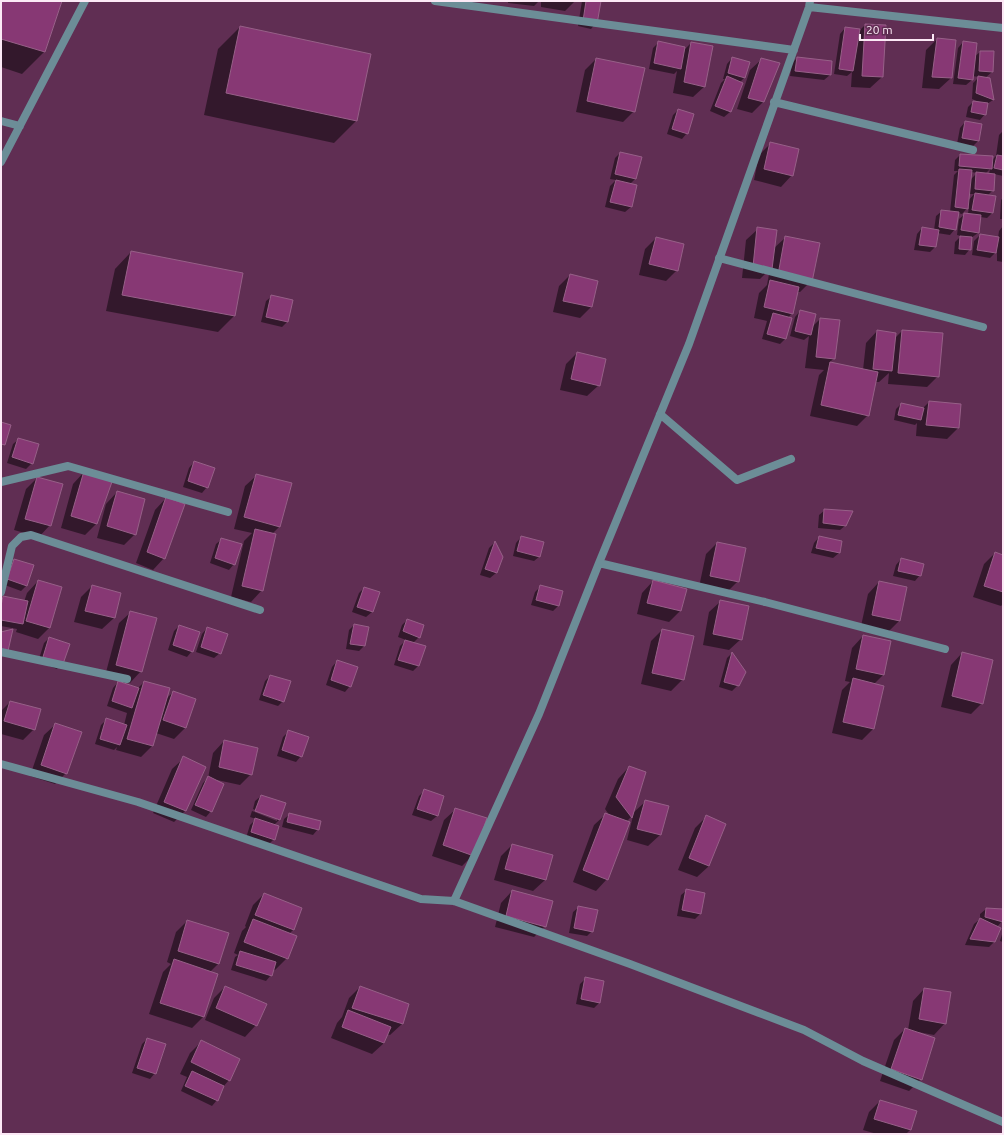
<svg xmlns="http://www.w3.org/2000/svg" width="1004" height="1135" font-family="Ubuntu,sans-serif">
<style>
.shadow{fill:#0007;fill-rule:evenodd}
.building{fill:#873874;stroke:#976088}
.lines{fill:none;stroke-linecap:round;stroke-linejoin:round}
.street{stroke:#6c8d97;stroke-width:8}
</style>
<rect width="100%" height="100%" fill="#602e53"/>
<path class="shadow" d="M1 1H61L44 52 22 74 1 67Z
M508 1H539L534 6 508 3Z
M541 1H575L565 11 541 7Z
M582 1H600L596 23 591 29 578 26Z
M865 25 885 26 882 77 870 88 851 87 852 72 847 76 834 74 840 34 845 28 860 30Z
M240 27 356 121 334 143 204 115 218 49Z
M937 39 955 41 951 78 939 89 922 88 926 50Z
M963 42 974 57 980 52 992 72 985 78 993 100 987 104 985 114 980 120 966 117 968 107 973 102 979 103V102L972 99 973 83 979 77 972 76V80L966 85 953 84 958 48Z
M658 43 682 52 691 43 705 86 693 97 673 93 677 71 674 74 649 69 653 48Z
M732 58 745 77 740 82 741 83 730 112 724 117 710 111 721 83 725 79H723L727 64Z
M797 58 831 62 830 75 824 80 790 76 792 63Z
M596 59 634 111 623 122 576 112 585 70Z
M762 59 763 102 752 113 737 109 750 70Z
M678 110 687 133 682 139 667 134 673 115Z
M965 122 978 141 973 146 957 144 960 128Z
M1003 131V176L994 174 993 190 987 196 992 213 987 218 980 217 978 233 971 238 970 249 965 255 954 254 955 242 961 236 957 235 959 219 965 214H968L969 206 962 214 958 213 955 229 950 235 937 233 935 247 930 252 914 250 917 234 922 228 934 230 936 216 942 211 950 212 954 175 958 171H954L955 160 960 155 991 161 996 156 999 135ZM990 169 989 174H985ZM971 172 977 173 970 180ZM969 194H974L968 201Z
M771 143 792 175 781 187 754 180 759 155Z
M620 153 636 178 630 184 631 207 625 212 605 207 610 186 616 180 610 179 615 158Z
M1003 198V219H1000L1001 200Z
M1003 226V262L997 261V251L990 258 972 255 974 241 980 235 998 238 999 231Z
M758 229 773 249 786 237 811 281 800 292H797L792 313 788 318 785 339 780 344 762 339 767 321 754 318 759 293 767 285 770 269 760 279 742 278 746 240Z
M656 238 677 270 666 281 639 275 645 249Z
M131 252 235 315 218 332 106 311 115 269Z
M570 275 597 282 591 307 580 318 553 312 559 286Z
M272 296 287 322 282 327 261 322 266 301Z
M1003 300V318H1002Z
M800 311 811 328 820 319 834 358 829 363 863 370 866 343 877 331 894 339 902 331 938 376 927 387 888 384 889 373 879 382H875L868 415 857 426 810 416 819 375 824 370 805 368 809 336 804 340 790 336 795 317Z
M577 353 599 385 587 396 560 390 566 364Z
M929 402 960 405 958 428 947 439 916 436 917 423 915 425 894 420 896 409 901 404 922 409Z
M19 439 32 463 26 469 7 463 13 444Z
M194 462 207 487 202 493 183 487 189 468Z
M84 472 96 524 85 535 61 528 73 484Z
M257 475 279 527 272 534 262 590 251 602 231 597 244 541 252 533 234 529 245 486Z
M37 478 50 525 39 537 14 530 26 489Z
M117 492 135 534 124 545 97 538 106 504Z
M166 498 164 558 153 570 136 563 155 510Z
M825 510 846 525 840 530 818 528 819 515Z
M521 537 540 556 534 561 513 556 516 543Z
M819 537 841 542 839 553 833 558 811 553 814 543Z
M222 539 234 564 229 570 210 563 216 544Z
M494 543 502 557 496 573 490 578 480 575 489 548Z
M717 543 738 581 726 593 699 587 706 554Z
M995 553 1003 556V604L1001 606 973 597 984 564Z
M901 559 920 575 915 581 893 576 896 565Z
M14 560 27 585 21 591 2 584 8 565Z
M38 581 50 627 38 639 16 632 17 629 1 626V600L3 597 24 602 27 593Z
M653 581 680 611 669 622 637 614 642 593Z
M879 582 900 620 888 632 861 626 868 594Z
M92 586 114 618 102 629 74 622 81 597Z
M540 587 558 606 553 611 531 605 535 592Z
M364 588 379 593 372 612 366 617 352 612 359 593Z
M721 601 741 639 729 650 703 645 709 612Z
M131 612 141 671 130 683 105 676 119 623Z
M407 620 419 637 413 643 418 666 413 671 394 665 400 646 406 640 398 637 402 625Z
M354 625 364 646 359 651 346 649 349 630Z
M179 626 192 651 187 657 168 650 174 631Z
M207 628 220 653 214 658 196 652 202 634Z
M662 630 683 679 671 691 641 684 651 641Z
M863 636 883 675 874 684 873 729 862 740 832 733 842 690 850 682 845 681 852 648Z
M49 638 62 663 57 669 38 662 44 643Z
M732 653 745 673 738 685 732 691 719 687 727 658Z
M962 653 982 703 971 714 941 707 951 665Z
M337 661 350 686 345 692 326 685 332 667Z
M270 676 283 701 278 706 259 700 265 681Z
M118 682 138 688 144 682 166 699 173 692 185 728 174 739 156 733 152 746 141 757 116 750 117 747 114 750 95 744 101 725 106 720 124 725 127 713 107 706 113 688Z
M10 702 34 729 23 740 1 734V711Z
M56 724 66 773 55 784 30 776 44 735Z
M288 732 301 756 296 762 277 756 283 737Z
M224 741 251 774 240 785 217 780 211 811 206 817 191 810 203 783 208 778 213 753Z
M184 758 185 811 174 822 153 813 172 769Z
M629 767 645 773 631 817 626 822 607 879 596 891 573 882 594 825 606 814 610 816 605 809 618 779Z
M424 791 443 797 437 816 431 821 412 815 419 796Z
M261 796 285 804 279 820 274 825V839L268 845 246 838 250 825 256 819 250 817 252 811 277 821V818L253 809 255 801Z
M646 801 668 807 660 835 648 846 627 840 634 812Z
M456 809 473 855 462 866 432 856 444 820Z
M290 814 318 829 313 835 282 827 284 819Z
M706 817 709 866 697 877 678 870 695 828Z
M512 845 551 855 545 880 533 891 494 880 501 856Z
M687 890 700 914 695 919 677 916 681 895Z
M512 891 545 926 534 937 495 927 501 903Z
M264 894 293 930 289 934 287 958 275 970 273 969 271 975 266 981 231 970 235 957 238 955 234 953 242 931 246 927 245 926 253 905Z
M579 907 592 931 587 936 569 933 573 912Z
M986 909 1003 910V920L997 927 995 941 989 947 965 945 974 924 980 919V914Z
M187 921 228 933 218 964 210 972 217 974 203 1017 192 1028 149 1014 163 972 171 964 167 962 176 932Z
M1003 931V942L1000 941Z
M585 979 599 1003 594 1008 576 1004 580 984Z
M225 987 256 1025 245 1037 205 1020 214 998Z
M360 987 408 1004 402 1024 390 1035 387 1034 384 1043 372 1054 331 1038 337 1023 342 1017 349 998Z
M924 989 945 1023 934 1035 918 1032 921 1079 909 1091 880 1081 894 1040 905 1029 908 1030 913 1001Z
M147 1039 155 1073 150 1079 132 1073 142 1044Z
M201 1042 229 1080 223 1087 217 1100 212 1106 181 1091 187 1077 180 1074 190 1053Z
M880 1101 910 1130 906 1134H877L863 1130 869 1112Z"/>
<path class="building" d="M1 1H62L45 52 1 39Z
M586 1H601L597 24 583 21Z
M865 24 886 25 883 77 862 76Z
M240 26 371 54 357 121 226 93Z
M845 27 860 29 853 71 839 69Z
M937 38 956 40 952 78 932 77Z
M658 41 685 47 681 69 654 63Z
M963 41 977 43 973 80 958 78Z
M691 42 713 46 705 87 684 82Z
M980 51H994L993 72 979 71Z
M732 57 750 62 745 78 728 73Z
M797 57 832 61 831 75 795 71Z
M596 58 645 68 635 112 587 101Z
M761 58 780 63 764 102 748 98Z
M727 76 743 83 731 112 715 106Z
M978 76 990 78 994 100 976 93Z
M973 101 988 103 986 115 971 112Z
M678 109 694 114 688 134 672 129Z
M965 121 982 124 979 141 962 138Z
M770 142 799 149 793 176 764 169Z
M620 152 642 157 636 179 615 174Z
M960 154 993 156 992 169 959 166Z
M997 155 1003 156V170L994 168Z
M959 169 972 170 968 209 955 207Z
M976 172 995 174 994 191 975 189Z
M616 180 637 185 632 207 610 202Z
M975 193 996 196 993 213 972 210Z
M941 210 959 212 956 230 939 227Z
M964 213 981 215 979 233 961 230Z
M757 227 777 230 772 269 753 267Z
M922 227 939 230 936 247 919 245Z
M980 234 999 237 996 253 977 250Z
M785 236 820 243 812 282 778 275Z
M960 236 972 237 971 250 959 249Z
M656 237 684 244 678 271 649 264Z
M131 251 243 273 235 316 122 295Z
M570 274 598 281 592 307 563 301Z
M770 280 799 287 793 314 764 307Z
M271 295 293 300 288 322 266 317Z
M800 310 816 314 811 335 795 331Z
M773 313 792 318 786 339 767 334Z
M820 318 840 320 835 359 816 357Z
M877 330 896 333 892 371 873 369Z
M902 330 943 333 939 377 898 373Z
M577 352 606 359 600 386 571 379Z
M830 362 878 372 869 416 821 405Z
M929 401 961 404 959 428 926 425Z
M901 403 924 408 921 420 898 415Z
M1 422 11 425 5 445 1 444Z
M18 438 39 444 33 464 12 457Z
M194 461 215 468 208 488 188 481Z
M84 471 113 479 97 524 71 516Z
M256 474 292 483 280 527 244 517Z
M37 477 63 484 51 526 25 519Z
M117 491 145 499 136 535 107 526Z
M166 497 185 504 165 559 147 552Z
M824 509 853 511 846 526 823 523Z
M255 529 276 534 263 591 242 586Z
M521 536 544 542 540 557 517 551Z
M819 536 842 541 840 553 816 548Z
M221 538 242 544 235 565 215 558Z
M495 541 503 557 497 573 485 569Z
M717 542 746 548 739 582 710 576Z
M995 552 1003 555V592L984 586Z
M901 558 924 564 921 576 898 571Z
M14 559 34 565 27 586 7 579Z
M38 580 62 587 50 628 26 621Z
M653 580 687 589 681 611 647 603Z
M879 581 907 587 900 621 872 615Z
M92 585 121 593 115 618 85 611Z
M540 585 563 591 559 606 536 600Z
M364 587 380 592 373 612 357 607Z
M3 596 28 601 23 624 1 620V606Z
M720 600 749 606 742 640 713 634Z
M130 611 157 618 142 672 116 665Z
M407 619 424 625 420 638 403 631Z
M354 624 369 627 365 646 350 644Z
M179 625 200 632 193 652 173 645Z
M207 627 228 634 221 654 201 647Z
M13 629 8 651 1 650V632Z
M662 629 694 636 684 680 652 673Z
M863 635 891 641 884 675 856 669Z
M49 637 70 644 63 664 43 657Z
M405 640 426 646 419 666 398 660Z
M732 652 746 672 739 686 724 682Z
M962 652 993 660 983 704 952 696Z
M337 660 358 667 351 687 331 680Z
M270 675 291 681 284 702 263 695Z
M853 678 884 686 874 729 843 722Z
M118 681 139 688 132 708 112 701Z
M144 681 170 688 153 746 127 739Z
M173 691 196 699 186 728 163 720Z
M10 701 41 709 35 730 4 721Z
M106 718 127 725 120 745 100 739Z
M55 723 82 732 67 774 41 765Z
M288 730 309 737 302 757 282 750Z
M224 740 258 748 252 775 219 767Z
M183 756 206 767 186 811 164 802Z
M629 766 646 772 632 818 616 797Z
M208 776 224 784 212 812 195 805Z
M424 789 444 796 438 816 417 809Z
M261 795 286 803 280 820 255 811Z
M645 800 669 806 661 835 637 829Z
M455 808 487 818 474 856 443 845Z
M289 813 321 821 319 830 287 822Z
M605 813 630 822 608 880 583 870Z
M706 815 726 824 709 866 689 858Z
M255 818 279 826 275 840 251 832Z
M512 844 553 855 546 880 505 869Z
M686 889 705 893 701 914 682 910Z
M512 890 553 901 546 927 506 916Z
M264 893 302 908 294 930 255 915Z
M578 906 598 910 593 932 574 928Z
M986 908 1003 909V922L985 917Z
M980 918 1001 928 995 942 970 939Z
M253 919 297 936 288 959 244 942Z
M187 920 229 933 219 964 178 951Z
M240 951 276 962 272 976 236 965Z
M174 959 218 974 204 1017 160 1003Z
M585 977 604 981 600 1003 581 999Z
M225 986 267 1004 257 1026 216 1008Z
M360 986 409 1004 403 1024 352 1008Z
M924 988 951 992 946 1024 919 1019Z
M348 1010 391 1027 384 1043 342 1027Z
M905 1028 935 1038 922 1080 891 1069Z
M147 1038 166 1044 156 1074 137 1068Z
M201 1040 240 1059 230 1081 191 1062Z
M192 1071 224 1086 218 1101 185 1086Z
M880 1100 917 1111 911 1130 874 1119Z"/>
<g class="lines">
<path class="street" d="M435 1 794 50
M809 7 1003 28
M774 102 973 150
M1 121 20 126
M1 162 85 1
M719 258 983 327
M660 414 737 480 791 459
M1 482 68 466 228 512
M599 563 689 344 809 7 810 1
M1 592 12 546 21 537 31 535 260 610
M1 652 127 679
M1 764 138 802 421 899 454 901 630 964 804 1030 863 1061 1003 1122
M454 901 539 714 599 563 765 602 945 649"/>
</g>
<rect width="1004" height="1135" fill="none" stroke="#fce9f6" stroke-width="4"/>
<path d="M860 34v6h73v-6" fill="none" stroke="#fce9f6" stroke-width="2"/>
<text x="866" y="34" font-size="12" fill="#fce9f6" stroke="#602e53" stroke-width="3" paint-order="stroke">20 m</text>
</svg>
